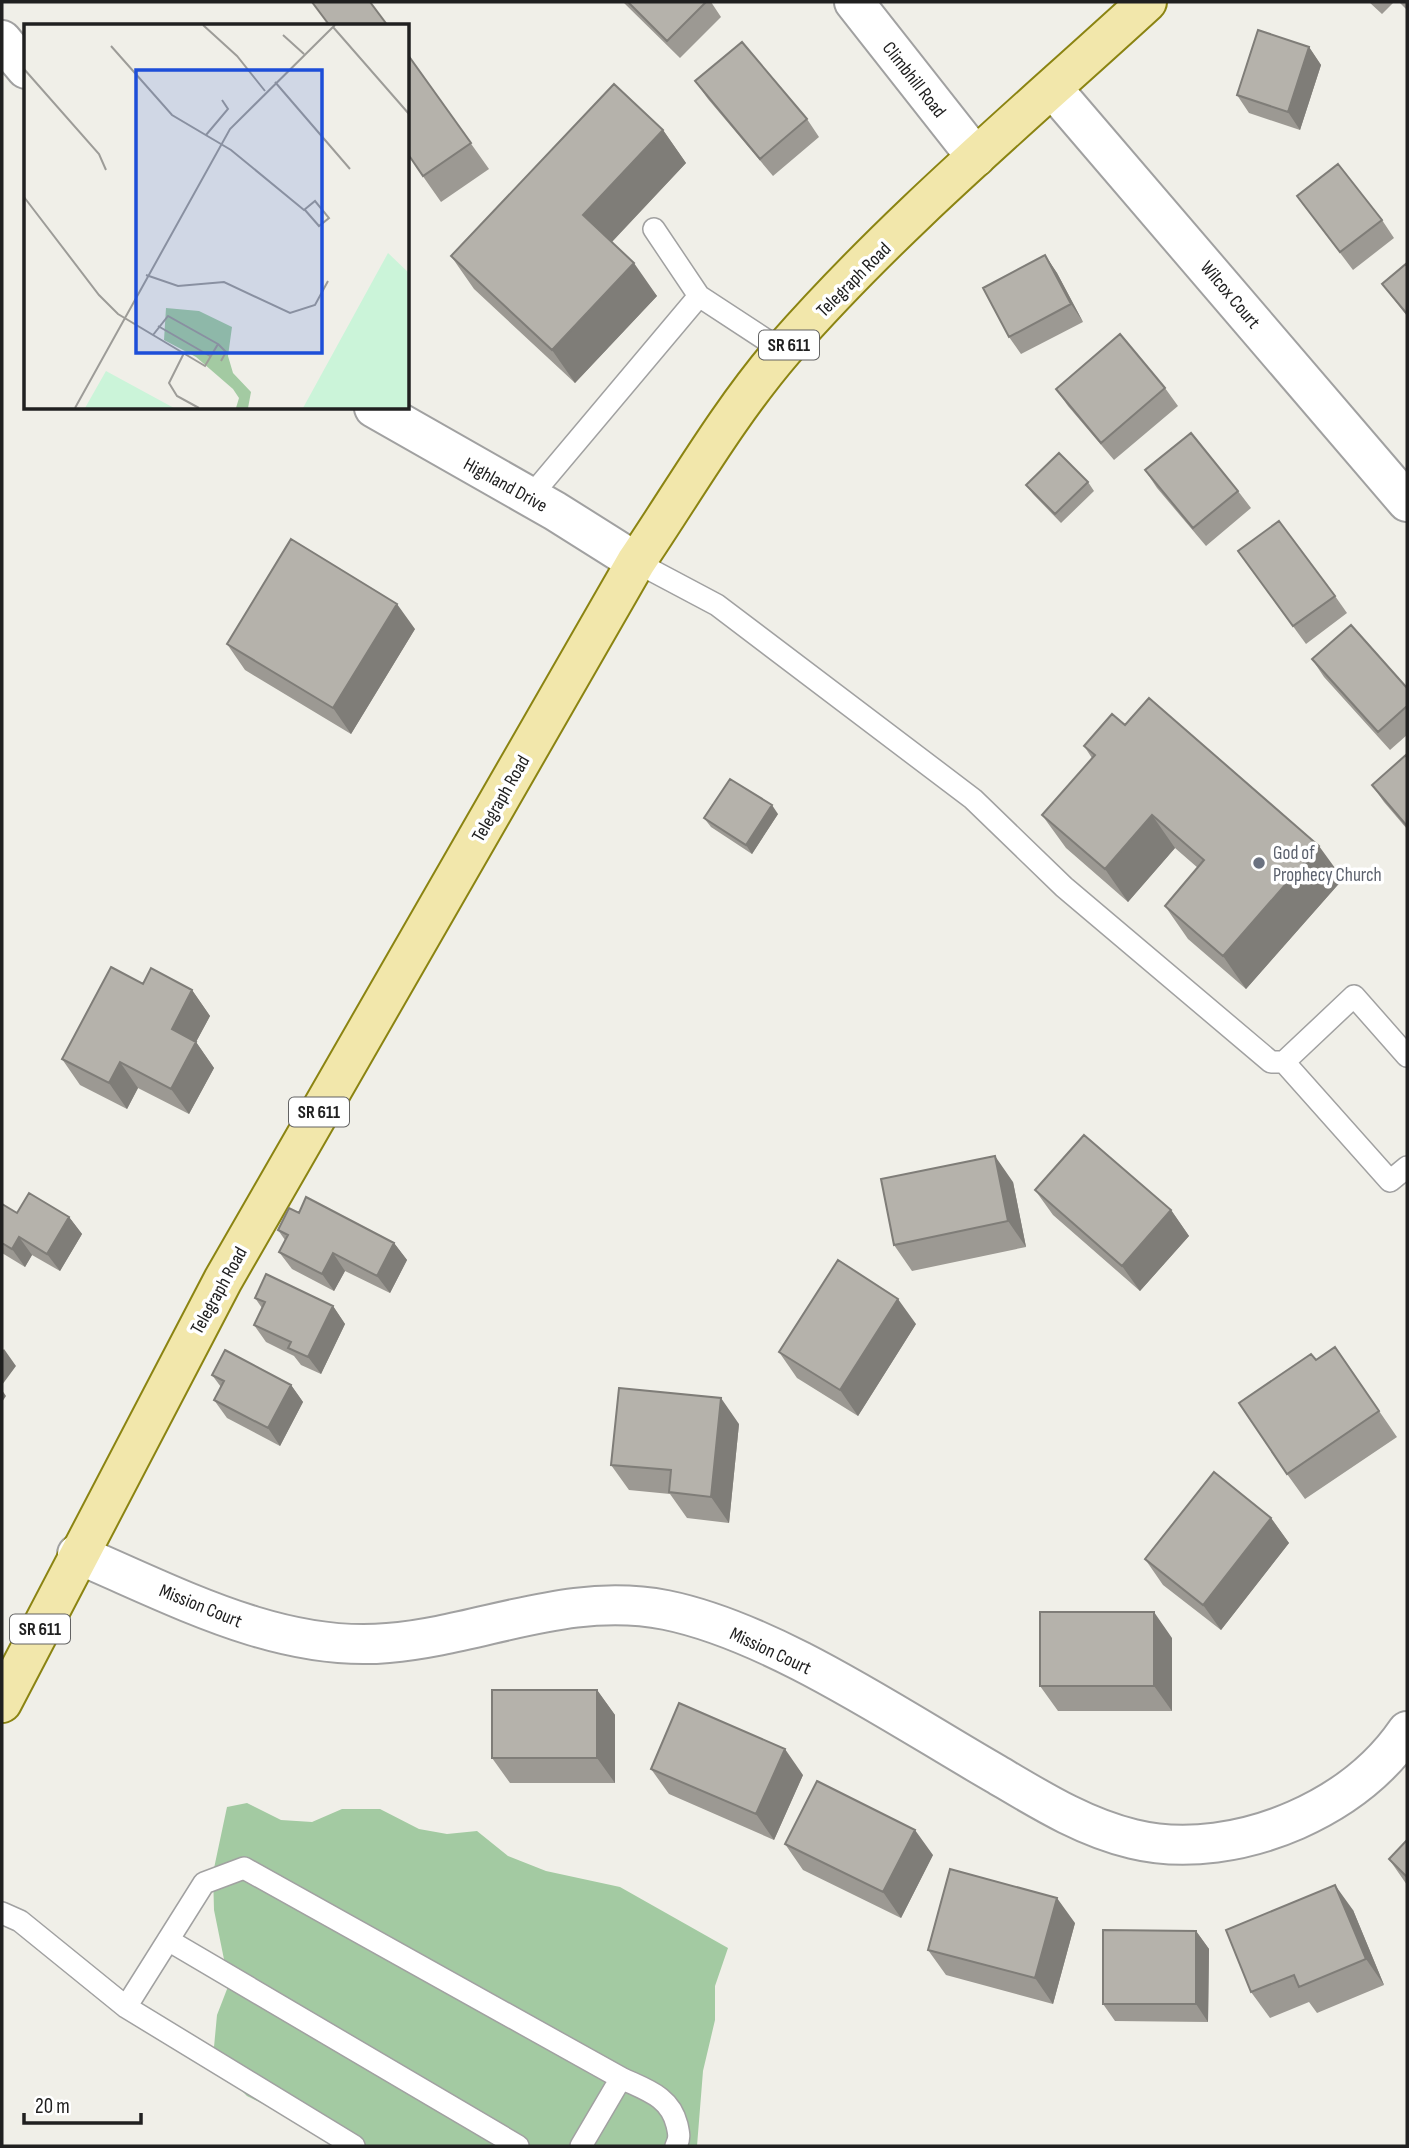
<svg xmlns="http://www.w3.org/2000/svg" width="1409" height="2148" font-family="'Sofia Sans Condensed',sans-serif">
<style>
.forest{fill:#a3caa2}
.lines{fill:none;stroke-linecap:round;stroke-linejoin:round}
.lane-casing{stroke:#a1a1a1;stroke-width:24}
.street-casing{stroke:#a1a1a1;stroke-width:42}
.primary-casing{stroke:#8b8412;stroke-width:42}
.lane{stroke:#fff;stroke-width:21}
.street{stroke:#fff;stroke-width:38}
.primary{stroke:#f2e7ab;stroke-width:38}
.wall{fill:#9c9993}
.shaded-wall{fill:#7f7d78}
.building{fill:#b5b2ab;stroke:#7f7d78;stroke-width:2}
.worship-dot{fill:#6b7280;stroke:#fff;stroke-width:2.5}
.labels{text-anchor:middle;stroke-width:7;stroke-linejoin:round;paint-order:stroke}
.shield{fill:#fff;stroke:#636363;stroke-width:2}
.shield-label{font-size:18px;font-weight:bold;fill:#202020}
.street-label{font-size:19px;fill:#202020;stroke:#fff}
.worship-label{font-size:19px;fill:#5b616d;stroke:#fff;text-anchor:start}
.inset-road{fill:none;stroke:#9d9c98;stroke-width:2}
.view{fill:#1d4ed8;fill-opacity:0.15;stroke:#1d4ed8;stroke-width:3.5}
.inset-edge{fill:none;stroke:#202020;stroke-width:3.5}
</style>
<rect width="100%" height="100%" fill="#f0efe8"/>
<path class="forest" d="M247 1803 281 1820 312 1822 342 1809H380L419 1829 447 1834 477 1831 508 1856 546 1871 620 1887 728 1948 715 1986V2020L703 2071 697 2146H349L247 2096 233 2082 214 2047 217 2015 229 1984 214 1910 213 1873 227 1807Z"/>
<g class="lines">
<defs>
<path id="lane" d="M699 296 783 351
M530 497 699 296 654 229
M636 562 717 605 973 799 1064 887 1271 1062H1284L1354 996 1407 1056
M1284 1062 1390 1181 1407 1167
M2 1913 20 1921 126 2007 354 2146
M168 1940 518 2146
M126 2007 204 1883 244 1868 621 2078 581 2146
M621 2078C646 2090 670 2096 677 2125 679 2134 680 2138 676 2146"/>
<path id="street" d="M854 2 976 157
M2 40 26 69
M1053 89 1407 502
M374 408 555 511 636 562
M77 1554C174 1595 279 1653 388 1643 483 1635 567 1591 666 1610 774 1632 900 1719 996 1774 1040 1800 1083 1827 1133 1839 1186 1852 1246 1842 1296 1820 1341 1800 1379 1772 1407 1731"/>
<path id="primary" d="M2 1703 223 1280 636 562C684 491 728 414 784 349 894 223 1024 115 1147 2"/>
</defs>
<use href="#lane" class="lane-casing"/>
<use href="#street" class="street-casing"/>
<use href="#primary" class="primary-casing"/>
<use href="#lane" class="lane"/>
<use href="#street" class="street"/>
<use href="#primary" class="primary"/>
</g>
<path class="wall" d="M623 2H711L721 17 680 58Z
M1369 2H1394L1382 14Z
M1399 2H1407V10Z
M1309 47 1321 65 1300 130 1249 113 1237 95Z
M408 55 489 169 441 202 408 155Z
M695 81 807 119 819 137 773 176 708 99Z
M663 130 686 163 612 242 657 296 575 383 474 289 451 256Z
M1297 196 1382 220 1394 238 1353 270Z
M1045 255 1057 273 1083 322 1021 354 1009 337Z
M1407 263V316L1382 284Z
M1165 388 1178 406 1114 460 1068 406 1056 389Z
M1145 470 1238 491 1251 508 1206 546 1157 488Z
M1088 482 1094 491 1061 523 1033 494 1026 485Z
M1238 551 1335 596 1347 613 1306 644Z
M415 629 351 734 245 670 227 644Z
M1312 659 1407 688V735L1390 750 1324 677Z
M1125 725 1343 879 1246 989 1188 939 1165 906 1198 868 1175 848 1128 902 1066 848 1042 815 1092 758 1084 746Z
M1407 754V829L1384 802 1372 785Z
M778 814 752 854 711 827 704 818Z
M143 984 192 990 210 1016 196 1042 214 1068 189 1114 138 1088 127 1109 80 1085 62 1059Z
M1013 1182 1026 1247 912 1271 894 1245Z
M1035 1190 1171 1210 1189 1236 1140 1291 1053 1215Z
M2 1204 17 1213 69 1217 82 1234 60 1271 32 1255 25 1267 2 1253Z
M299 1213 394 1243 407 1260 390 1293 345 1271 334 1291 292 1269 279 1252 285 1240 278 1230Z
M255 1298 333 1306 345 1324 321 1374 301 1365 294 1356 266 1342 254 1325 262 1308Z
M916 1324 858 1416 797 1378 779 1352Z
M1335 1347 1397 1437 1305 1499 1287 1474 1316 1360Z
M212 1375 291 1385 303 1402 280 1446 227 1418 214 1400 221 1387Z
M739 1424 729 1523 687 1518 670 1494 629 1490 611 1465Z
M1271 1518 1289 1543 1221 1630 1163 1585 1145 1559Z
M1172 1638V1711H1058L1040 1686Z
M597 1690 615 1715V1783H510L492 1758Z
M651 1769 803 1775 774 1840 669 1794Z
M1407 1840V1885L1389 1859Z
M785 1844 933 1855 901 1918 803 1870Z
M1353 1910 1384 1985 1317 2013 1309 2002 1270 2018 1251 1992Z
M1075 1923 1053 2004 946 1975 928 1950Z
M1196 1931 1209 1949 1208 2022 1115 2021 1103 2004Z"/>
<path class="shaded-wall" d="M1309 47 1321 65 1300 130 1288 112Z
M663 130 686 163 606 248 583 215Z
M1045 255 1057 273 1083 322 1071 304Z
M634 263 657 296 575 383 552 350Z
M397 604 415 629 351 734 333 708Z
M772 805 778 814 752 854 746 845Z
M1152 815 1175 848 1128 902 1105 869Z
M1319 846 1343 879 1246 989 1223 956Z
M192 990 210 1016 196 1042 214 1068 189 1114 171 1089 172 1029Z
M120 1062 138 1088 127 1109 109 1083Z
M995 1156 1013 1182 1026 1247 1008 1221Z
M1171 1210 1189 1236 1140 1291 1122 1266Z
M69 1217 82 1234 60 1271 47 1254Z
M19 1237 32 1255 25 1267 12 1249Z
M394 1243 407 1260 390 1293 377 1276Z
M333 1253 345 1271 334 1291 322 1274Z
M898 1299 916 1324 858 1416 840 1390Z
M333 1306 345 1324 321 1374 308 1357Z
M4 1349 16 1366 2 1385V1351Z
M291 1385 303 1402 280 1446 268 1428Z
M2 1390 6 1396 2 1402Z
M721 1398 739 1424 729 1523 711 1497Z
M1271 1518 1289 1543 1221 1630 1203 1605Z
M1154 1612 1172 1638V1711L1154 1686Z
M597 1690 615 1715V1783L597 1758Z
M785 1749 803 1775 774 1840 756 1814Z
M915 1830 933 1855 901 1918 883 1892Z
M1335 1885 1353 1910 1384 1985 1366 1959Z
M1057 1898 1075 1923 1053 2004 1035 1978Z
M1196 1931 1209 1949 1208 2022 1196 2004Z"/>
<path class="building" d="M312 2H370L388 26H330Z
M628 2H706L667 41Z
M1258 30 1309 47 1288 112 1237 95Z
M742 42 807 119 760 159 695 81Z
M408 55 471 143 423 176 408 154Z
M614 84 663 130 583 215 634 263 552 350 451 256Z
M1338 164 1382 220 1340 252 1297 196Z
M1045 255 1071 304 1009 337 983 288Z
M1407 263V314L1382 284Z
M1120 334 1165 388 1101 443 1056 389Z
M1191 433 1238 491 1193 528 1145 470Z
M1059 453 1088 482 1055 514 1026 485Z
M1279 521 1335 596 1293 626 1238 551Z
M291 539 397 604 333 708 227 644Z
M1351 625 1407 688V706L1378 732 1312 659Z
M1149 698 1319 846 1223 956 1165 906 1204 860 1152 815 1105 869 1042 815 1095 755 1084 746 1112 714 1125 725Z
M1407 754V826L1372 785Z
M730 779 772 805 746 845 704 818Z
M111 967 143 984 151 968 192 990 172 1029 196 1042 171 1089 120 1062 109 1083 62 1059Z
M1084 1135 1171 1210 1122 1266 1035 1190Z
M995 1156 1008 1221 894 1245 881 1179Z
M29 1193 69 1217 47 1254 19 1237 12 1249 2 1243V1204L17 1213Z
M306 1197 394 1243 377 1276 333 1253 322 1274 279 1252 288 1235 278 1230 289 1208 299 1213Z
M838 1260 898 1299 840 1390 779 1352Z
M266 1274 333 1306 308 1357 288 1348 291 1342 254 1325 265 1302 255 1298Z
M1335 1347 1379 1411 1287 1474 1239 1403 1311 1354 1316 1360Z
M225 1350 291 1385 268 1428 214 1400 224 1381 212 1375Z
M619 1388 721 1398 711 1497 669 1492 671 1470 611 1465Z
M1214 1472 1271 1518 1203 1605 1145 1559Z
M1040 1612H1154V1686H1040Z
M492 1690H597V1758H492Z
M679 1703 785 1749 756 1814 651 1769Z
M817 1781 915 1830 883 1892 785 1844Z
M1407 1840V1877L1389 1859Z
M950 1869 1057 1898 1035 1978 928 1950Z
M1335 1885 1366 1959 1299 1987 1294 1975 1251 1992 1226 1930Z
M1103 1930 1196 1931V2004H1103Z"/>
<circle class="worship-dot" cx="1259" cy="863" r="7"/>
<g class="labels">
<g class="shield">
<rect x="759" y="330.5" width="60" height="29" rx="5"/>
<rect x="289" y="1097.5" width="60" height="29" rx="5"/>
<rect x="10" y="1614.5" width="60" height="29" rx="5"/>
</g>
<g class="shield-label">
<text x="789" y="351">SR 611</text>
<text x="319" y="1118">SR 611</text>
<text x="40" y="1635">SR 611</text>
</g>
<g class="street-label">
<text transform="translate(915 79) rotate(52)" y="7">Climbhill Road</text>
<text transform="translate(853 279) rotate(-45)" y="7">Telegraph Road</text>
<text transform="translate(1231 294) rotate(50)" y="7">Wilcox Court</text>
<text transform="translate(506 484) rotate(29)" y="7">Highland Drive</text>
<text transform="translate(500 798) rotate(-60)" y="7">Telegraph Road</text>
<text transform="translate(218 1290) rotate(-61)" y="7">Telegraph Road</text>
<text transform="translate(201 1605) rotate(22)" y="7">Mission Court</text>
<text transform="translate(771 1650) rotate(25)" y="7">Mission Court</text>
</g>
<g class="worship-label">
<text x="1273" y="859">God of<tspan x="1273" dy="22">Prophecy Church</tspan></text>
</g>
</g>
<g transform="translate(24 24)">
<rect width="385" height="385" fill="#f0efe8"/>
<path d="M142 284 175 287 208 303 204 332 209 349 227 368 224 384H212L215 374 209 365 172 333 140 316Z" fill="#a3caa2"/>
<path d="M364 229 385 249V384H279ZM82 347 150 384H61Z" fill="#cbf4d9"/>
<path class="inset-road" d="M179 1 213 32 241 67M309 3 385 90M259 11 280 30M87 22 148 91 207 126 280 186 291 177 305 194 295 202 281 186M0 45 75 130 82 146M251 58 326 145M182 111 204 85 198 76M0 173 75 271 94 290 129 311 144 292 194 320 181 342 129 311M122 251 154 262 200 258 266 289 291 281 304 257M134 302 186 332M194 320 202 328 197 337M160 329 145 359 153 372 175 384M51 384 206 105 311 1"/>
<path class="view" d="M112 46H298V329H112Z"/>
<rect width="385" height="385" class="inset-edge"/>
</g>
<rect width="1409" height="2148" fill="none" stroke="#202020" stroke-width="7"/>
<path d="M24 2113v10h117v-10" fill="none" stroke="#202020" stroke-width="3.5"/>
<text x="35" y="2113" font-size="21" fill="#202020" stroke="#ffffff" stroke-width="5" paint-order="stroke">20 m</text>
</svg>
